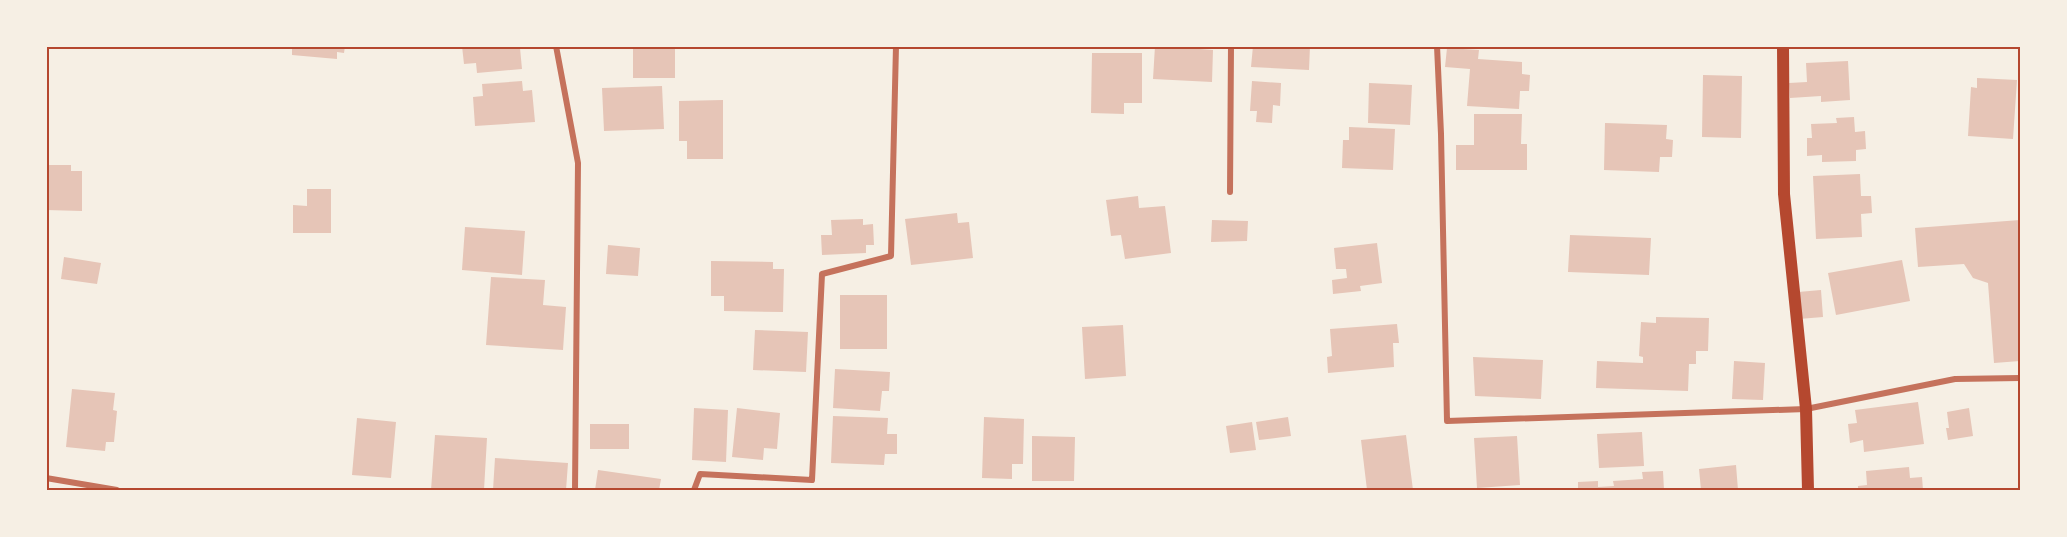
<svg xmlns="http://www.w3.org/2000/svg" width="2067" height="537" font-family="'Work Sans',sans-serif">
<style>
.building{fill:#e6c5b7}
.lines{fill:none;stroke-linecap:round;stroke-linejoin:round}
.minor{stroke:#c5725c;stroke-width:6}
.secondary{stroke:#b5482f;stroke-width:12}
.neatline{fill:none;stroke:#b5482f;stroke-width:2}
</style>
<rect width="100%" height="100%" fill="#f6efe4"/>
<path class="building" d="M292 46H345L344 53 337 52V59L292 55Z
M462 46H524L520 48 522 69 477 73 476 63 464 64Z
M633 46H675V78H633Z
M1155 46H1200V49L1213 50 1212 82 1153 79Z
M1253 46H1310L1309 70 1251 67Z
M1447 48 1479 50 1478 59 1522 62V74L1530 75 1529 91H1520L1519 109 1467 106 1470 69 1445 67Z
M1092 53H1142V103H1124V114L1091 113Z
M1848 61 1850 100 1821 102V96L1790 98 1789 83 1807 82 1806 63Z
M1703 75 1742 76 1741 138 1702 137Z
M1977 78 2017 80 2013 139 1968 136 1971 87 1977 88Z
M522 81 523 91 532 90 535 122 475 126 473 97 483 96 482 84Z
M1252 81 1281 83 1280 106 1273 105 1272 123 1256 122 1257 111H1250Z
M1369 83 1412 85 1410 125 1368 123Z
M662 86 664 129 604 131 602 88Z
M723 100V159H687V141H679V101Z
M1474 114H1522L1521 144H1527V170H1456V145H1474Z
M1854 117 1855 132 1865 131 1866 149 1856 150V161L1822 162V155L1807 156V138H1812L1811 124 1837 123 1836 118Z
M1605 123 1667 125 1666 139 1673 140 1672 157H1660L1659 172 1604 170Z
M1349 127 1395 129 1393 170 1342 168 1343 140H1349Z
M46 165H71V171H82V211L46 210Z
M1860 174 1861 196H1871L1872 213 1861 214 1862 237 1816 239 1813 176Z
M307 189H331V233H293V205L307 206Z
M1138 196 1139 208 1165 206 1171 253 1125 259 1121 235 1111 236 1106 200Z
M957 213 958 223 969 222 973 258 911 265 905 219Z
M863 219V225L873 224 874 245H866V253L822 255 821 235H832L831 220Z
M1212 220 1248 221 1247 241 1211 242Z
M2020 220V361L1994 363 1988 283 1973 278 1964 264 1918 267 1915 228Z
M465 227 525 231 522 275 462 270Z
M1570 235 1651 238 1649 275 1568 272Z
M1377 243 1382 283 1360 286 1361 291 1333 294 1332 280 1347 278 1346 269H1336L1334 248Z
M608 245 640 248 638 276 606 274Z
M64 257 101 263 97 284 61 279Z
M1902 260 1910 301 1836 315 1828 273Z
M711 261 773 262V269H784L783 312 724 311V296H711Z
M491 277 545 280 543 305 566 307 563 350 486 345Z
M1821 290 1823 317 1799 319 1798 292Z
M840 295H887V349H840Z
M1656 317 1709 318 1708 351H1696V364H1689L1688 391 1596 388 1597 361 1643 363V357L1639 356 1641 322 1656 323Z
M1397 324 1399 343H1393L1394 367 1328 373 1327 357 1332 356 1330 329Z
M1123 325 1126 376 1085 379 1082 327Z
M755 330 808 332 806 372 753 370Z
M1473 357 1543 360 1541 399 1475 396Z
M1734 361 1765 363 1763 400 1732 399Z
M835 369 890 372 889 391H882L880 411 833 408Z
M72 389 115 393 113 410 117 411 114 442H106L105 451 66 447Z
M1918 402 1924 444 1864 452 1863 440 1850 443 1848 424 1857 423 1855 410Z
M694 408 728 410 726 462 692 460Z
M737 408 780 413 777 449 764 448 763 460 732 457Z
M1969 408 1973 436 1948 440 1946 428H1949L1947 412Z
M833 416 888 418 887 434H897V454H885L884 465 831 463Z
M984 417 1024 419 1023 464H1012V479L982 478Z
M1288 417 1291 436 1259 440 1256 422Z
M357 418 396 422 391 478 352 475Z
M1252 422 1256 450 1230 453 1226 426Z
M590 424H629V449H590Z
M1642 432 1644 466 1599 468 1597 434Z
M435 435 487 438 484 490H431Z
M1406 435 1413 490H1367L1361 440Z
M1032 436 1075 437 1074 481H1032Z
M1517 436 1520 485 1477 488 1474 438Z
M495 458 568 463 566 490H493Z
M1736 465 1738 490H1701L1699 469Z
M1909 467 1910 478 1922 477 1923 490H1858V486L1867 485 1866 471Z
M598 470 661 479 659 490H595Z
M1663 471 1664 490H1578V482L1598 481V487L1614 486 1613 481 1643 479 1642 472Z"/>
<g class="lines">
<path class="minor" d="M556 46 578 163 575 490
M1437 46 1441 134 1447 421 1806 409 1955 379 2020 378
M1230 192 1231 46
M46 478 117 490
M694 490 700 474 812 480 822 274 891 256 896 46"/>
<path class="secondary" d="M1783 46 1784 194 1806 409 1808 490"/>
</g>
<rect width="2067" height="537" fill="none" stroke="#f6efe4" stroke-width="96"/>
<rect x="48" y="48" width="1971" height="441" class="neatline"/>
</svg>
